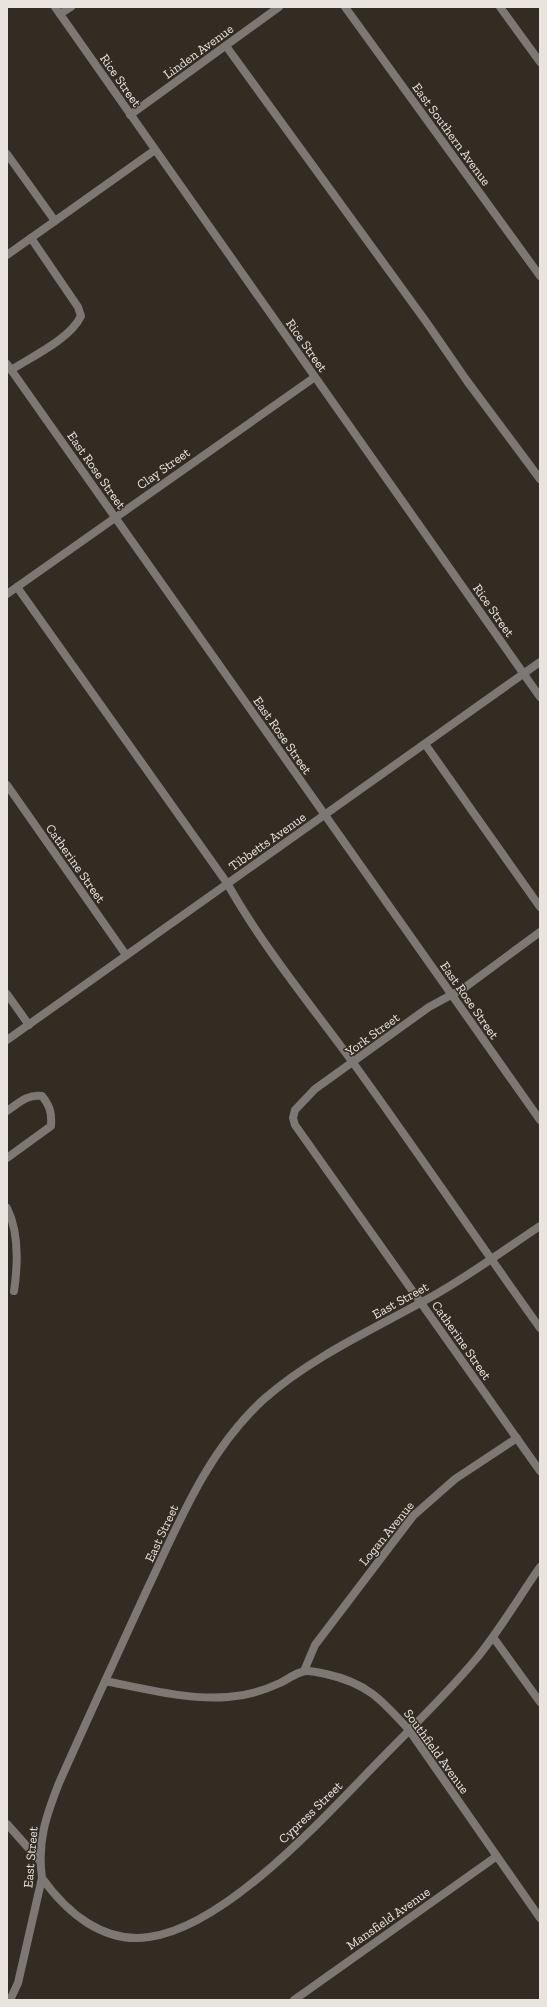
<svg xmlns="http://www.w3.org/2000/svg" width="547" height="2007" font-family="'Zilla Slab',serif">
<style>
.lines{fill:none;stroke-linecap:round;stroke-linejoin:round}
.lane{stroke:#7d7874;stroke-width:8}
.street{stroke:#7d7874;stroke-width:8}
.labels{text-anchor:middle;stroke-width:3;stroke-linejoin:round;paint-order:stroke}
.street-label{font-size:13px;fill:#e9e5de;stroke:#332c22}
</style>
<rect width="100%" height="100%" fill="#332c22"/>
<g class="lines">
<path class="lane" d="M500 7 540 62
M60 14 71 7
M226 46 427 323 467 381 540 479
M7 154 55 221
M11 370C33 356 70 339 81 316L78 307 31 238
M17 587 227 883C263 947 311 1005 354 1064 417 1151 477 1240 540 1328
M425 744 540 907
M7 994 29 1025
M7 1111C19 1103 27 1094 42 1096 50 1106 52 1113 51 1126L7 1158
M7 1208C19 1232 18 1264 14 1291"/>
<path class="street" d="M55 7 540 697
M345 7 540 276
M130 115 279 7
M7 255 155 150
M7 364 540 1120
M7 594 315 377
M7 785 126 955
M540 932 464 988 429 1007 315 1089 295 1110 293 1118 295 1125 540 1471
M7 1040 540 662
M493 1637 540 1702
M304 1671 315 1645 413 1516 455 1479 517 1438
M105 1681C145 1689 187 1700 228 1697 245 1696 265 1690 280 1683 288 1679 294 1674 302 1672 308 1669 319 1673 326 1674 367 1683 382 1700 409 1730L540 1918
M7 1824 40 1861
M42 1878C67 1913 104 1944 149 1937 226 1927 325 1816 378 1762 411 1728 446 1695 476 1659 500 1630 519 1597 540 1567
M10 2000 18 1983 42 1878C37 1842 46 1816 59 1783 87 1720 116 1657 145 1594 178 1525 206 1452 264 1399 313 1356 374 1329 431 1297 469 1276 504 1250 540 1226
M294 2000 497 1856"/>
</g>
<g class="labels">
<g class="street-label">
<text transform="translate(198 51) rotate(-36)" y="5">Linden Avenue</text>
<text transform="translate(121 80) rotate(55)" y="5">Rice Street</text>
<text transform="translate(452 134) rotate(54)" y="5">East Southern Avenue</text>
<text transform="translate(307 345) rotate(55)" y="5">Rice Street</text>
<text transform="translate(163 468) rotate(-35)" y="5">Clay Street</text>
<text transform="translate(97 470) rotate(55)" y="5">East Rose Street</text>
<text transform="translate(494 610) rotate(55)" y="5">Rice Street</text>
<text transform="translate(283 735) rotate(55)" y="5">East Rose Street</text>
<text transform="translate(267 841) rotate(-35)" y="5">Tibbetts Avenue</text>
<text transform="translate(76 863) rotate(55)" y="5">Catherine Street</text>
<text transform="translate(470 1000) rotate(55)" y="5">East Rose Street</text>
<text transform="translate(372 1034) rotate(-36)" y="5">York Street</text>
<text transform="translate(400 1300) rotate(-29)" y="5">East Street</text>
<text transform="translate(462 1340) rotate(55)" y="5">Catherine Street</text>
<text transform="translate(161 1533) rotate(-65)" y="5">East Street</text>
<text transform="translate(386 1533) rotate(-51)" y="5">Logan Avenue</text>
<text transform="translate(437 1751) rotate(54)" y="5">Southfield Avenue</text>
<text transform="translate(310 1812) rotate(-44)" y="5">Cypress Street</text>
<text transform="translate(30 1857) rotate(-85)" y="5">East Street</text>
<text transform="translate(388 1918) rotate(-35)" y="5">Mansfield Avenue</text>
</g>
</g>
<rect width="547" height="2007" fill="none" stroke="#e9e5de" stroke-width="16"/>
</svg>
